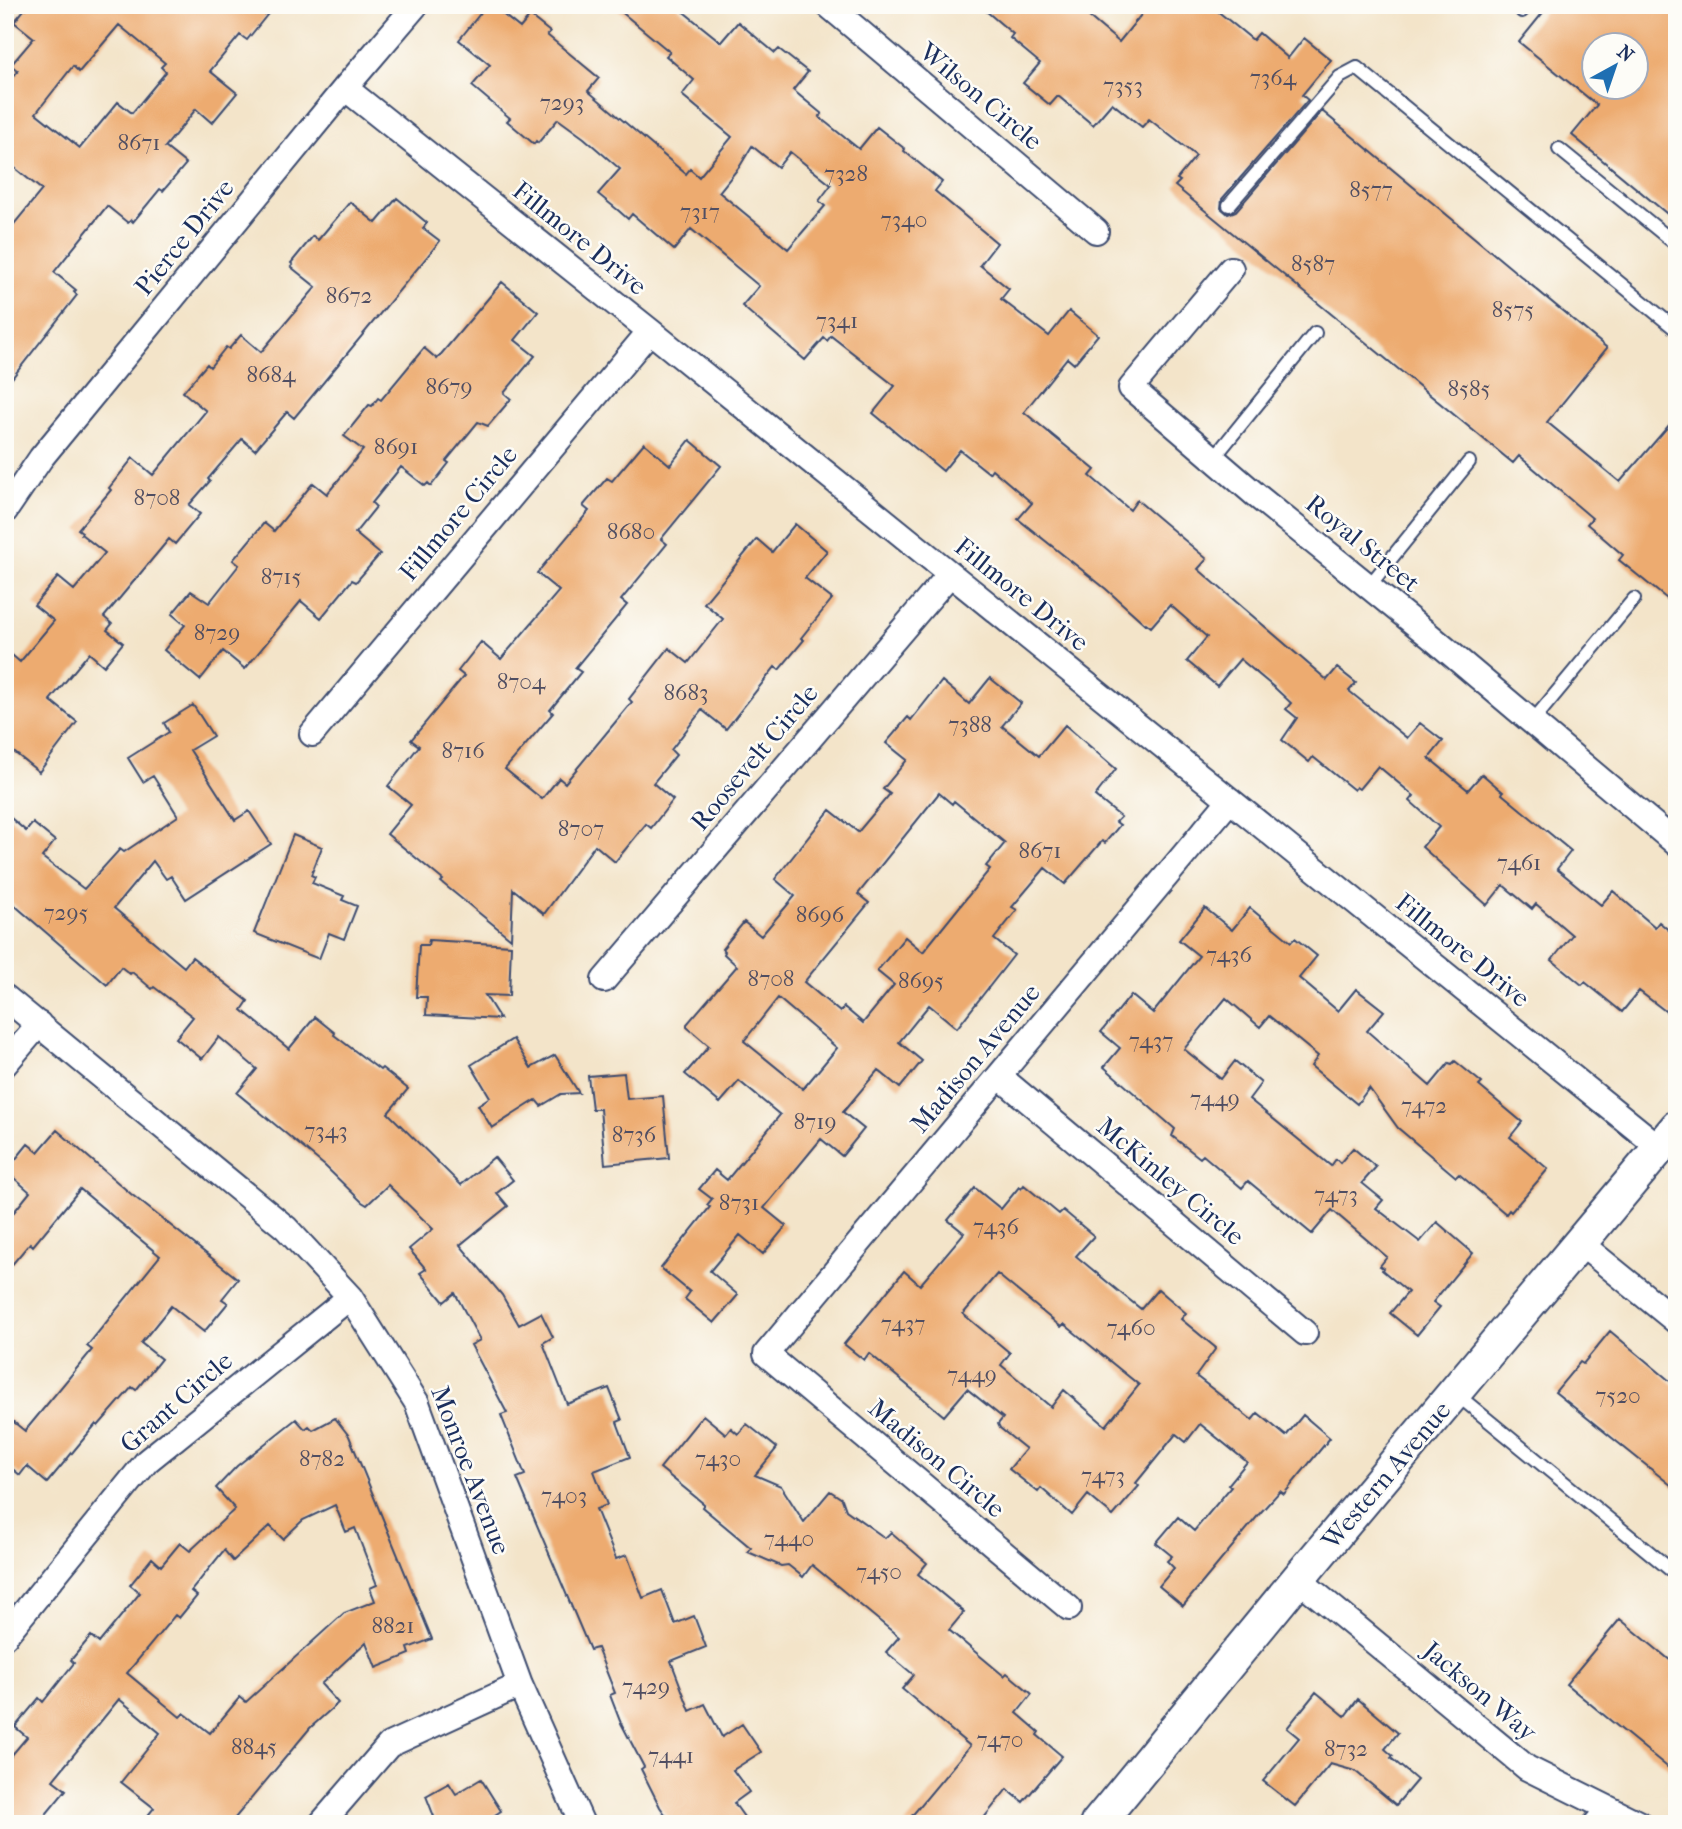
<svg xmlns="http://www.w3.org/2000/svg" width="1682" height="1829" font-family="'IM FELL French Canon',serif">
<style>
.building{fill:#edab70;fill-rule:evenodd}
.lines{fill:none;stroke-linecap:round;stroke-linejoin:round}
.service-casing{stroke:#3b4a6e;stroke-width:16}
.minor-casing{stroke:#3b4a6e;stroke-width:28}
.secondary-casing{stroke:#3b4a6e;stroke-width:37}
.service{stroke:#fff;stroke-width:12}
.minor{stroke:#fff;stroke-width:24}
.secondary{stroke:#fff;stroke-width:33}
.labels{text-anchor:middle;stroke-width:5;stroke-linejoin:round;paint-order:stroke}
.number-label{font-size:23px;fill:#504e62}
.street-label{font-size:26px;fill:#1b2f5e;stroke:#fdfcf7}
</style>
<rect width="100%" height="100%" fill="#fdfcf7"/>
<filter id="ink" filterUnits="userSpaceOnUse"><feTurbulence type="fractalNoise" baseFrequency=".0143" numOctaves="2"/><feDisplacementMap in="SourceGraphic" scale="14" xChannelSelector="R" yChannelSelector="G"/><feConvolveMatrix kernelMatrix="1 2 1 2 8 2 1 2 1" color-interpolation-filters="sRGB"/></filter>
<filter id="wash" filterUnits="userSpaceOnUse"><feTurbulence type="fractalNoise" baseFrequency=".00686" numOctaves="4" result="noise"/><feDisplacementMap in="SourceGraphic" scale="28" xChannelSelector="R" yChannelSelector="G"/><feGaussianBlur stdDeviation="1.57" result="paint"/><feColorMatrix in="noise" values="0 0 0 0 0 0 0 0 0 0 0 0 0 0 0 0 0 1.4 0 .05"/><feComposite in="paint" operator="in"/></filter>
<g filter="url(#wash)">
<rect width="100%" height="100%" fill="#f3e4c9"/>
<g id="blocks">
<path class="building" d="M28 5H275L247 40 240 35 210 71 237 93 212 123 196 109 165 147 186 164 163 191 160 189 133 222 131 220 128 223 107 206 54 272 76 290 74 292 77 295 5 387V235L42 190 5 160V85L18 71 11 65 34 38 14 22ZM119 25 165 63 161 67 166 72 132 113 118 102 80 148 36 113 73 66 79 72Z
M487 5H491L520 28 530 16 550 32 547 35 599 78 588 91 686 174 690 169 699 177 732 137 682 95 694 80 666 56 670 52 613 5H675L721 42 738 22 775 53 779 49 808 72 793 90 822 114 819 117 859 149 877 127 905 149 904 151 942 182 935 191 997 243 980 265 1009 289 1001 299 1049 336 1069 311 1098 335 1074 364 1067 358 1024 412 1095 470 1090 476 1130 510 1137 500 1207 559 1198 569 1327 680 1337 668 1356 683 1349 691 1407 738 1420 723 1443 741 1429 758 1468 790 1482 774 1503 792 1502 794 1571 851 1557 869 1601 905 1613 891 1655 927 1659 922 1677 937V1020L1639 991 1622 1012 1585 982 1582 985 1552 960 1572 935 1536 904 1532 909 1503 885 1487 905 1422 847 1439 827 1410 801 1414 796 1378 766 1359 789 1356 787 1354 790 1313 757 1309 762 1282 740 1297 718 1286 709 1291 703 1276 689 1240 659 1217 686 1187 661 1207 637 1170 605 1151 627 1146 623 1145 624 1106 589 1018 519 1032 503 992 469 989 473 960 450 943 471 873 413 895 386 831 336 827 341 824 338 805 360 742 306 759 286 691 229 674 250 632 214 628 219 619 211 598 194 620 169 584 138 558 119 538 143 536 141 534 144 507 121 510 118 472 86 490 65 459 40ZM752 146 778 167 790 152 831 185 819 201 825 206 788 249 719 192 740 166Z
M979 5H1075L1119 42 1149 5H1210L1253 40 1259 33 1288 58 1304 38 1331 60 1302 95 1308 100 1222 199 1221 208 1228 214 1236 211 1322 111 1607 348 1547 422 1620 482 1677 416V607L1619 560 1623 555 1587 524 1592 518 1519 456 1513 463 1175 186 1180 181 1177 179 1196 156 1149 119 1142 127 1112 103 1093 125 1058 96 1050 105 1023 83 1040 63 1010 38 1013 34Z
M1549 5H1677V222L1572 135 1597 105 1519 42ZM1594 46H1636V88H1594Z
M397 198 427 223 423 228 440 241 294 418 287 412 255 450 242 439 208 479 210 481 189 505 200 514 175 544 169 539 104 617 112 624 107 630 123 643 104 666 89 653 50 700 77 722 39 772 5 745V649L20 662 54 621 34 605 58 577 74 590 105 553 81 534 82 532 78 529 111 490 109 488 133 458 153 475 206 411 183 392 207 364 210 367 226 347 229 349 241 335 261 352 316 287 291 267 293 265 291 263 313 236 318 240 350 202 376 223Z
M502 282 538 312 515 340 535 356 504 393 511 399 488 426 478 422 446 461 449 463 431 486 428 483 425 486 401 467 372 503 376 507 355 533 380 554 356 582 352 580 321 618 301 601 245 669 223 651 200 680 164 650 185 625 172 614 191 591 209 603 239 565 233 560 264 523 274 531 313 483 327 494 363 450 344 436 369 405 372 406 378 398 381 400 424 348 437 359Z
M690 440 721 466 661 539 667 544 621 600 627 605 575 668 581 672 550 710 553 713 505 769 542 799 559 778 565 783 632 702 629 699 669 648 688 663 723 619 704 603 757 539 772 552 795 524 827 551 805 578 832 599 801 638 804 640 779 670 775 667 726 729 702 710 671 750 676 755 653 783 673 800 651 828 646 824 615 862 595 845 544 914 513 889 511 939 441 882 443 880 387 834 411 805 388 786 419 746 411 740 464 676 458 671 481 642 501 659 559 591 537 573 589 511 583 506 607 478 612 481 644 443 670 465Z
M990 678 1021 703 1002 726 1039 756 1065 725 1116 769 1095 796 1121 817 1116 822 1120 825 1105 843 1102 841 1065 884 1045 868 1012 907 1017 910 994 939 1014 955 957 1028 929 1005 899 1042 922 1061 900 1088 878 1070 843 1112 864 1129 842 1156 821 1139 764 1208 786 1226 763 1254 740 1235 710 1271 738 1295 714 1323 685 1299 690 1292 661 1268 710 1207 707 1205 712 1199 699 1189 715 1170 727 1180 780 1115 739 1081 720 1103 685 1074 709 1046 687 1027V1024L737 966 724 954 725 952 722 949 744 922 761 936 795 896 775 879 830 810 858 832 890 794 883 789 907 760 886 743 908 717 911 720 942 681 969 704ZM939 793 952 804 954 801 1005 843 986 866 990 869 923 952 905 937 877 971 894 985 863 1023 844 1007 840 1012 804 982 869 903 858 894ZM778 998 837 1048 803 1089 744 1041Z
M193 705 213 736 190 750 235 820 249 811 271 844 186 899 171 876 166 879 153 861 114 908 184 967 192 957 248 1001 242 1010 289 1049 315 1017 335 1033 334 1035 380 1070 382 1068 408 1089 388 1113 461 1185 494 1157 513 1180 497 1193 508 1206 460 1245 502 1295 519 1325 541 1313 553 1337 543 1343 567 1404 609 1388 622 1420 617 1422 630 1457 594 1471 607 1505 596 1509 616 1559 627 1555 643 1598 662 1590 675 1624 694 1616 706 1647 671 1661 690 1711 705 1704 722 1737 742 1724 761 1752 733 1770 749 1792 734 1803 749 1824H672L660 1807 641 1769 644 1767 620 1721 610 1695 615 1693 597 1648 590 1650 517 1478 525 1475 501 1415 507 1413 471 1345 480 1340 455 1293 444 1302 420 1273 426 1269 409 1249 433 1229 388 1185 367 1205 362 1202 325 1166 237 1093 257 1069 219 1037 202 1059 176 1038 193 1017 154 987 152 989 132 972 130 974 121 967 107 985 5 897V813L26 831 33 823 55 841 42 857 84 889 120 849 124 852 178 816 153 776 143 782 128 758 169 732 164 723Z
M293 835 322 847 311 875 315 877 312 883 344 896 342 900 357 906 344 939 329 933 319 959 254 933Z
M1205 908 1232 930 1250 908 1291 942 1295 938 1317 956 1299 978 1338 1011 1356 989 1384 1011 1367 1031 1430 1086 1449 1063 1452 1064 1455 1061 1482 1083 1479 1086 1522 1122 1510 1137 1548 1169 1511 1212 1509 1210 1506 1214 1459 1174 1456 1177 1398 1128 1369 1088 1357 1104 1311 1066 1318 1056 1269 1016 1260 1027 1226 998 1184 1049 1221 1079 1235 1061 1261 1083 1249 1099 1331 1166 1336 1159 1340 1163 1353 1148 1376 1167 1362 1183 1383 1200 1376 1208 1420 1242 1437 1222 1473 1253 1433 1302 1440 1307 1417 1335 1390 1313 1408 1292 1382 1270 1383 1268 1380 1266 1387 1257 1332 1210 1312 1234 1248 1181 1242 1188 1203 1155 1200 1158 1172 1136 1175 1129 1104 1067 1120 1048 1101 1032 1131 995 1153 1013 1199 956 1179 940Z
M429 940 511 945 509 996 485 995 500 1019 426 1015 427 997H416L419 945H428Z
M513 1039 531 1068 555 1055 579 1093 561 1094 541 1106 536 1100 492 1128 478 1105 490 1097 471 1065Z
M624 1073 627 1099 663 1096 669 1158 605 1164 600 1109H592L588 1076Z
M57 1130 131 1194 238 1279 222 1299 228 1303 204 1332 171 1306 141 1343 161 1359 136 1390 132 1387 98 1426 96 1424 47 1483 27 1466 20 1475 5 1463V1415L25 1431 92 1350 87 1346 160 1256 80 1189 33 1246 30 1243 5 1273V1223L30 1192 6 1171 28 1144 38 1152Z
M1024 1185 1059 1214 1063 1210 1094 1236 1076 1256 1117 1290 1141 1309 1158 1289 1186 1313 1181 1319 1216 1348 1196 1376 1252 1420 1258 1413 1286 1436 1303 1415 1330 1438 1284 1494 1280 1491 1261 1512 1183 1606 1159 1586 1174 1568 1167 1561 1172 1556 1156 1543 1178 1517 1194 1531 1231 1487 1228 1485 1247 1462 1200 1424 1186 1442 1176 1434 1136 1483 1139 1486 1113 1516 1088 1495 1072 1515 1041 1488 1038 1492 1009 1469 1026 1449 1000 1428 998 1424 1003 1418 967 1389 944 1416 869 1353 864 1360 844 1344 904 1271 920 1285 964 1233 948 1220 975 1188 1001 1209 1019 1187 1021 1189ZM997 1274 1061 1327 1064 1324 1139 1385 1106 1426 1064 1390 1051 1407 1001 1365 1010 1353 963 1314Z
M1610 1331 1677 1387V1490L1555 1392 1580 1362 1583 1364Z
M703 1415 726 1434 731 1428 738 1434 747 1424 777 1448 755 1475 781 1486 804 1522 830 1491 842 1499 846 1510 885 1538 891 1532 927 1563 918 1574 964 1612 949 1630 1004 1676 1007 1673 1032 1694 1017 1713 1039 1732 1037 1735 1062 1756 1023 1802 1007 1789 979 1824H905L970 1746 902 1689 914 1675 886 1652 899 1637 812 1565 803 1577 788 1565 781 1566 748 1552 751 1548 702 1507 704 1504 660 1468Z
M335 1418 349 1436 432 1639 408 1648 410 1654 376 1668 366 1642 321 1684 338 1703 310 1728 230 1824H141L154 1808 121 1782 160 1733 119 1699 53 1780 66 1790 38 1824H5V1763L27 1737 15 1727 39 1698 43 1702 74 1663 71 1660 91 1636 99 1643 140 1593 130 1585 152 1558 161 1566 180 1543 190 1551 235 1509 216 1488 237 1466 296 1419 305 1429 309 1426 313 1430ZM335 1505 346 1532 355 1528 377 1585 370 1588 375 1601 344 1613 246 1702 240 1697 210 1733 184 1713 180 1717 127 1673 175 1615 179 1618 197 1596 191 1591 224 1550 233 1561 270 1526 283 1539 303 1520Z
M1620 1619 1677 1666V1775L1566 1684Z
M1316 1692 1345 1716 1358 1699 1398 1733 1385 1749 1393 1756 1391 1758 1417 1780 1396 1805 1355 1771 1330 1764 1295 1806 1263 1781 1299 1738 1287 1728Z
M481 1779 501 1811 481 1824H437L426 1796 449 1783 456 1794Z"/>
</g>
</g>
<g filter="url(#ink)">
<use href="#blocks" fill-opacity="0" stroke="#3b4a6e" stroke-width="2"/>
<g class="lines">
<defs>
<path id="service" d="M1522 11 1527 5
M1559 149 1677 245
M1229 205 1340 77 1357 68 1677 330
M1213 459 1315 333
M1369 586 1469 462
M1532 722 1634 599
M1455 1393 1677 1575
M1588 1824 1604 1805"/>
<path id="minor" d="M828 5 1096 231
M345 88 650 331 1660 1148
M1231 269 1131 388 1257 496 1430 636 1677 844
M5 511 41 458 345 88 416 5
M312 734 650 331
M604 980 950 574
M5 997 286 1228 350 1297 417 1403 520 1685 582 1824
M5 1064 39 1024
M999 1076 1305 1333
M1580 1243 1677 1322
M1298 1579 1527 1768 1640 1824
M1069 1608 766 1354 1230 800
M5 1636 147 1461 350 1297
M321 1824 389 1745 520 1685"/>
<path id="secondary" d="M1097 1824 1298 1579 1677 1127"/>
</defs>
<use href="#service" class="service-casing"/>
<use href="#minor" class="minor-casing"/>
<use href="#secondary" class="secondary-casing"/>
<use href="#service" class="service"/>
<use href="#minor" class="minor"/>
<use href="#secondary" class="secondary"/>
</g>
</g>
<g class="labels">
<g class="number-label">
<text x="1273" y="85">7364</text>
<text x="1123" y="93">7353</text>
<text x="562" y="110">7293</text>
<text x="139" y="150">8671</text>
<text x="846" y="181">7328</text>
<text x="1371" y="197">8577</text>
<text x="700" y="219">7317</text>
<text x="904" y="227">7340</text>
<text x="1313" y="271">8587</text>
<text x="349" y="303">8672</text>
<text x="1513" y="317">8575</text>
<text x="837" y="328">7341</text>
<text x="271" y="382">8684</text>
<text x="449" y="394">8679</text>
<text x="1469" y="396">8585</text>
<text x="396" y="454">8691</text>
<text x="157" y="505">8708</text>
<text x="631" y="539">8680</text>
<text x="281" y="584">8715</text>
<text x="217" y="640">8729</text>
<text x="521" y="689">8704</text>
<text x="686" y="700">8683</text>
<text x="970" y="732">7388</text>
<text x="463" y="758">8716</text>
<text x="581" y="836">8707</text>
<text x="1040" y="858">8671</text>
<text x="1519" y="870">7461</text>
<text x="66" y="920">7295</text>
<text x="820" y="922">8696</text>
<text x="1229" y="962">7436</text>
<text x="771" y="986">8708</text>
<text x="921" y="988">8695</text>
<text x="1151" y="1048">7437</text>
<text x="1215" y="1106">7449</text>
<text x="1424" y="1113">7472</text>
<text x="815" y="1129">8719</text>
<text x="326" y="1138">7343</text>
<text x="634" y="1142">8736</text>
<text x="1336" y="1202">7473</text>
<text x="739" y="1210">8731</text>
<text x="996" y="1234">7436</text>
<text x="903" y="1331">7437</text>
<text x="1131" y="1335">7460</text>
<text x="972" y="1382">7449</text>
<text x="1618" y="1403">7520</text>
<text x="322" y="1466">8782</text>
<text x="718" y="1466">7430</text>
<text x="1103" y="1483">7473</text>
<text x="564" y="1503">7403</text>
<text x="789" y="1546">7440</text>
<text x="879" y="1579">7450</text>
<text x="393" y="1633">8821</text>
<text x="646" y="1694">7429</text>
<text x="1000" y="1747">7470</text>
<text x="254" y="1754">8845</text>
<text x="1346" y="1756">8732</text>
<text x="671" y="1763">7441</text>
</g>
<g class="street-label">
<text transform="translate(981 96) rotate(40)" y="9">Wilson Circle</text>
<text transform="translate(184 237) rotate(-51)" y="9">Pierce Drive</text>
<text transform="translate(580 238) rotate(39)" y="9">Fillmore Drive</text>
<text transform="translate(458 513) rotate(-50)" y="9">Fillmore Circle</text>
<text transform="translate(1363 543) rotate(39)" y="9">Royal Street</text>
<text transform="translate(1022 594) rotate(39)" y="9">Fillmore Drive</text>
<text transform="translate(754 757) rotate(-50)" y="9">Roosevelt Circle</text>
<text transform="translate(1463 950) rotate(39)" y="9">Fillmore Drive</text>
<text transform="translate(975 1058) rotate(-50)" y="9">Madison Avenue</text>
<text transform="translate(1171 1181) rotate(40)" y="9">McKinley Circle</text>
<text transform="translate(176 1402) rotate(-41)" y="9">Grant Circle</text>
<text transform="translate(937 1458) rotate(40)" y="9">Madison Circle</text>
<text transform="translate(471 1470) rotate(69)" y="9">Monroe Avenue</text>
<text transform="translate(1386 1475) rotate(-50)" y="9">Western Avenue</text>
<text transform="translate(1480 1691) rotate(40)" y="9">Jackson Way</text>
</g>
</g>
<rect width="1682" height="1829" fill="none" stroke="#fdfcf7" stroke-width="28"/>
<g transform="translate(1615 66) rotate(40)"><circle r="33" fill="#fdfcf7" stroke="#a3aaba" stroke-width="2"/>
<path d="M0-5L12 26L0 18L-12 26Z" fill="#1f6fb2"/>
<text y="-10" font-size="19" font-weight="bold" text-anchor="middle" fill="#1b2f5e">N</text>
</g>
</svg>
